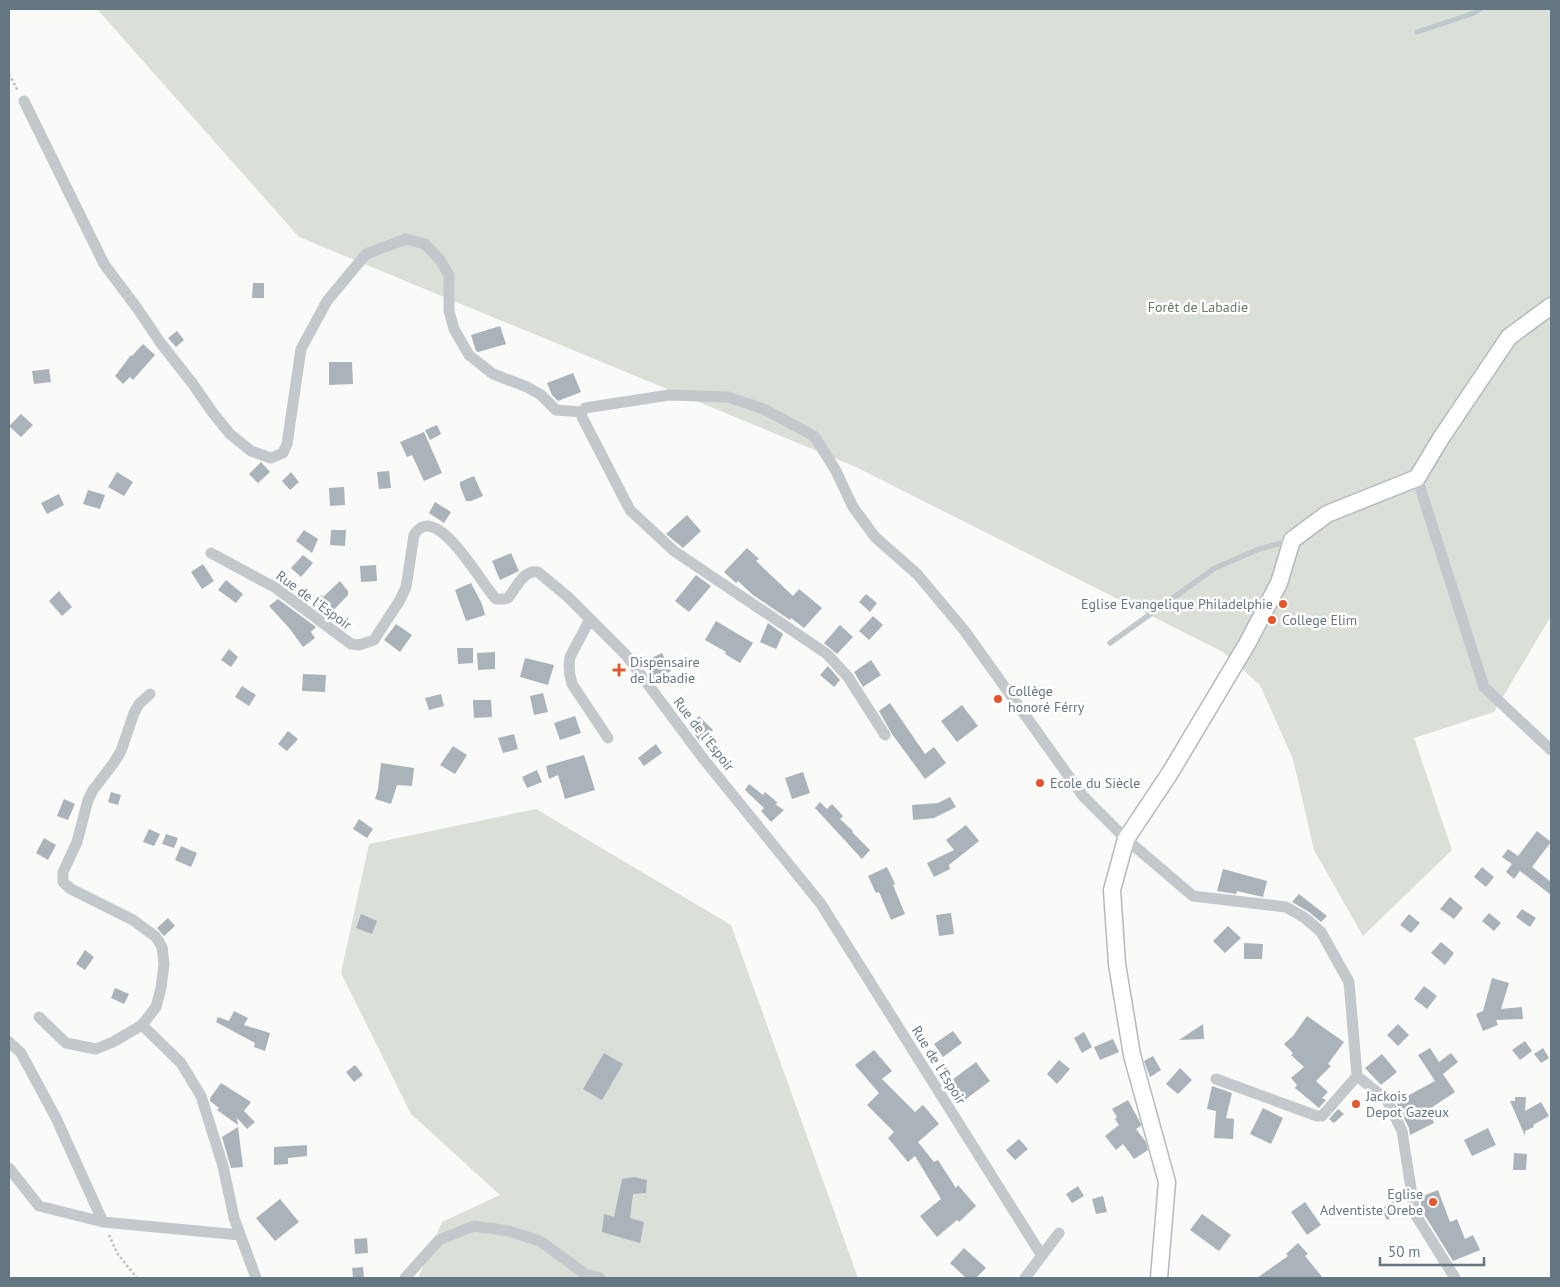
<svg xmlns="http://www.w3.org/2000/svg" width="1560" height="1287" font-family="'PT Sans',sans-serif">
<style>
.green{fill:#dadfd7}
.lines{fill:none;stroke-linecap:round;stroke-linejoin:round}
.stream{stroke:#bbc7cb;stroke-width:4.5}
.building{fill:#aab3b9}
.secondary-casing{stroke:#b3babf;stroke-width:19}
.path{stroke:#bbbfc2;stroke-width:2.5;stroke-dasharray:2.5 2.5;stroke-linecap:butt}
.lane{stroke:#c3c8cc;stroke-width:5.5}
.street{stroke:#c3c8cc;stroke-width:11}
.secondary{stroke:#fff;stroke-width:16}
.poi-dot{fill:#e4572e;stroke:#fff;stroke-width:2}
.labels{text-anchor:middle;stroke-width:5;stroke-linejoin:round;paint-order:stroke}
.park-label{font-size:14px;fill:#687a64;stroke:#fff}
.street-label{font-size:14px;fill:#657683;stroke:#fff}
.poi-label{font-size:14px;fill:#657683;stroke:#fff;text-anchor:start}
</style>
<rect width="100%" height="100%" fill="#fafaf8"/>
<path class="green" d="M97 9H1551V616L1494 712 1414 738 1452 850 1363 936 1314 850 1293 759 1260 685 1223 652 856 467 299 237Z
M536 809 731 925 858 1278H418L442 1222 500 1195 411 1114 341 973 369 844Z"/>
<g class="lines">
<path class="stream" d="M1417 32 1474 13 1481 9"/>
</g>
<path class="building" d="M253 283H264V298H252Z
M500 326 506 344 478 352 476 351 471 335Z
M177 331 184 340 176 347 168 338Z
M143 344 155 355 133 380 130 377 123 384 115 376 131 355 132 356Z
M329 362H352L353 384 329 385Z
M49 369 51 382 34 384 32 371Z
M573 373 581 392 558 401 552 395 547 383Z
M21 414 33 425 21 437 9 426Z
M437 425 441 434 430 440 425 430Z
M424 432 442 473 424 481 412 455 407 457 400 442Z
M261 462 270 472 258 483 249 474Z
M389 471 391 488 379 489 377 472Z
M117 472 133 482 124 496 108 487Z
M291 472 299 482 290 490 282 481Z
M474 476 483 496 471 501H466L460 486V482Z
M344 487 345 505 330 506 329 488Z
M88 490 105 495 100 509 83 504Z
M59 494 64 505 47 514 41 503Z
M435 502 451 512 444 523 429 513Z
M687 515 701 531 683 548 666 534Z
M304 530 318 539 312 553 296 541Z
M331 530H346L345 546 330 545Z
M747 548 759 559 756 561 793 596 799 589 822 608 804 628 791 618 790 620 753 595 738 581 736 583 724 572Z
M511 553 519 571 500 580 492 561Z
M303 555 313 563 301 577 291 568Z
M203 564 214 581 202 589 191 572Z
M376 565 377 581 361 582 360 566Z
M696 575 711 586 689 612 675 601Z
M226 580 243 594 236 603 218 590Z
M340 581 348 591V595L327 617 311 605 321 595 323 597Z
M471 583 482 604 485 615 466 621 455 590Z
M59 591 72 607 62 616 49 601Z
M866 594 877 603 870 612 859 602Z
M278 599 316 627 311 632 315 638 303 647 290 629 269 606Z
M873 616 883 625 869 640 859 631Z
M716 621 753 643 740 663 725 654 726 652 705 640Z
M768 623 783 634 776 649 760 642Z
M396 624 412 635 400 652 384 640Z
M840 625 853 637 837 654 824 643Z
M457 648H473V663L458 664Z
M229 649 238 657 231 667 221 660Z
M495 652V669L478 670 477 653Z
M662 653 671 671 654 680 643 662Z
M525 658 554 665 548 685 520 677Z
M871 660 881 675 863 687 854 672Z
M828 666 840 680 834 687 820 675Z
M303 674 326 675 325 692 302 691Z
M242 686 256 695 249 706 235 697Z
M543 693 548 712 534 715 530 696Z
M441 694 444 706 429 710 425 698Z
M473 700H491L492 717 474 718Z
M890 703 925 754 934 747 946 763 925 779 892 734 879 711Z
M962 705 978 726 957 742 941 721Z
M575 716 581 733 560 740 554 723Z
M699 716 713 730 700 742 689 726Z
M288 731 298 739 287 751 278 744Z
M514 734 518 749 503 753 498 738Z
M656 744 662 753 644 766 638 758Z
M453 746 467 755 455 774 440 765Z
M584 755 595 790 565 799 558 775 549 779 546 766Z
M381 763 414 768 412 786 397 785 391 804 375 799 378 789Z
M537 770 542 782 527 788 522 777Z
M803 772 810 793 792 799 785 778Z
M749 784 763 795 765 792 778 803 775 804 784 810 771 822 761 811 764 808 745 790Z
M111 792 121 795 118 805 108 802Z
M950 797 956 807 934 818 913 820 912 805 938 803Z
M64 799 75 804 68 820 57 816Z
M820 802 827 809 832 804 843 816 840 819 853 831 852 832 870 850 862 859 815 808Z
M359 819 373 829 367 838 353 829Z
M966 825 979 841 949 865 950 869 934 877 927 863 954 850 946 840Z
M149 829 160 834 154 846 143 842Z
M1537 831 1551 842 1532 867 1551 882V895L1520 871 1514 879 1506 872 1512 864 1502 857 1508 849 1518 856Z
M166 834 178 838 174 848 162 844Z
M44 838 56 845 48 860 36 853Z
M181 846 197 853 191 867 175 860Z
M887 867 895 884 893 885 905 914 891 920 879 892 876 893 868 876Z
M1482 867 1494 877 1486 887 1474 877Z
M1223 869 1267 881 1263 897 1237 891 1236 894 1217 891Z
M1299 894 1327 916 1321 922 1309 912 1292 902Z
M1450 897 1463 908 1454 919 1440 909Z
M1522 909 1536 918 1530 927 1516 917Z
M951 913 954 934 939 936 936 915Z
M1489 913 1501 923 1494 931 1482 921Z
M361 914 377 921 372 934 356 928Z
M1409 914 1420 923 1411 933 1400 925Z
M168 918 175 926 164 936 157 928Z
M1228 926 1241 938 1225 953 1213 941Z
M1441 942 1454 953 1445 965 1431 953Z
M1244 943 1263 944 1262 959H1244Z
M85 950 94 957 85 970 76 964Z
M1492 978 1509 983 1501 1009 1522 1007 1523 1019 1496 1020 1498 1025 1483 1031 1476 1014 1483 1011Z
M1424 986 1437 996 1427 1009 1414 999Z
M115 988 129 994 124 1004 111 998Z
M234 1011 248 1018 244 1025 270 1033 265 1051 254 1047 255 1043 216 1022 218 1017 229 1021Z
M1307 1016 1344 1042 1328 1064 1331 1066 1316 1081 1328 1092 1322 1098 1326 1100 1319 1108 1295 1088 1297 1085 1291 1078 1304 1067 1291 1055 1293 1053 1284 1044 1293 1036Z
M1203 1024 1204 1039 1179 1040Z
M1398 1024 1409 1035 1398 1046 1387 1035Z
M953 1031 962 1043 943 1057 934 1044Z
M1084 1032 1092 1047 1082 1053 1074 1038Z
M1113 1039 1119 1052 1100 1060 1094 1047Z
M1525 1041 1532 1051 1520 1060 1512 1050Z
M1430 1048 1439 1062 1451 1053 1458 1062 1443 1074 1455 1092 1428 1110 1434 1123 1410 1135 1409 1128 1396 1102 1435 1081 1418 1055Z
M1543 1048 1549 1058 1541 1063 1534 1054Z
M874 1050 892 1071 882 1079 915 1112 923 1105 939 1124 918 1142 934 1162 938 1160 956 1188 958 1185 976 1206 959 1222 957 1220 937 1237 920 1216 941 1199 915 1156 908 1162 888 1138 894 1132 867 1105 879 1093 855 1065Z
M604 1053 623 1064 602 1100 583 1089Z
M1382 1054 1397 1072 1381 1085 1365 1068Z
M1153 1056 1161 1070 1150 1077 1144 1061Z
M1059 1060 1070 1069 1057 1084 1047 1074Z
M976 1062 990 1081 958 1105 944 1086Z
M355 1065 363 1075 354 1082 346 1072Z
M1180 1068 1192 1080 1178 1094 1166 1084Z
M221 1083 251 1102 244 1111 255 1122 247 1129 237 1118 238 1125 217 1110 219 1108 210 1101V1098Z
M1212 1086 1232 1093 1226 1118 1234 1119 1233 1139 1214 1138 1216 1111 1207 1109Z
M1515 1097H1526L1525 1111 1541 1102 1549 1116 1533 1125 1534 1127 1525 1131V1136L1510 1101H1515Z
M1128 1100 1141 1124V1126L1136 1129 1146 1142 1148 1150 1134 1159 1123 1144 1116 1150 1105 1136 1119 1125 1115 1119 1117 1117 1112 1109Z
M1263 1108 1283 1118 1271 1144 1250 1134Z
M1338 1109 1344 1114 1334 1123 1329 1119Z
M238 1127 243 1167 231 1168 222 1137Z
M1488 1128 1496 1145 1472 1156 1464 1140Z
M1019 1139 1028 1149 1015 1160 1006 1150Z
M307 1145V1156L288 1158V1164L274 1165V1147Z
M1514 1153 1527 1154 1526 1170H1513Z
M634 1177 647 1180 646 1193 633 1194 630 1218 644 1222 640 1243 602 1232 604 1214 614 1217 622 1179Z
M1078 1186 1084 1196 1072 1203 1066 1194Z
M1438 1190 1450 1222 1457 1219 1465 1239 1473 1235 1480 1250 1453 1261 1422 1211 1420 1197Z
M1103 1196 1107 1212 1096 1214 1092 1199Z
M280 1199 299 1222 275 1241 256 1218Z
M1394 1201 1400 1211 1387 1220 1381 1209Z
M1305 1202 1321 1225 1307 1235 1291 1212Z
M1202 1214 1231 1235 1219 1251 1190 1230Z
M367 1238 368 1253 355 1254 354 1239Z
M1298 1243 1308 1254 1305 1256 1323 1278H1257L1288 1256 1286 1254Z
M964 1248 986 1268 976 1278H966L950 1263Z
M363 1267 364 1278H353L352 1268Z"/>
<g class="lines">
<defs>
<path id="secondary" d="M1159 1278 1167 1182 1132 1055 1117 964 1112 890 1126 839 1170 773 1247 644 1279 583 1292 540 1327 514 1417 478 1441 438 1509 337 1551 306"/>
</defs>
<use href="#secondary" class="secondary-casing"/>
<path class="path" d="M9 74 18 91
M109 1235 117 1253 137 1278"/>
<path class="lane" d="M1110 643 1215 568 1259 549 1289 541"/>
<path class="street" d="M24 101 104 264 137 308 160 342 192 383 213 413 230 434 251 451 271 458 283 453 287 444 301 349 327 301 366 254 406 239 425 244 440 260 449 275V311L454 329 469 355 493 374 527 387 541 395 556 410 582 412
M1417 478 1484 687 1551 750
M211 553 276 588 351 644 359 645 374 640 400 600 406 587 414 535C436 498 483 587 496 599H504L508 598C516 588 524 569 538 572L568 597 626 655 702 757 821 904 1042 1256
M590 619 570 657C568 667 569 674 572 684L608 738
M885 735 848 677 827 654 674 551 630 510 582 417V412L585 408 669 395 728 397 764 409 814 436 835 469 853 507 875 537 917 574 964 630 1083 796 1126 839 1193 896 1286 907 1305 918 1321 932 1349 982 1357 1076 1387 1100 1402 1131 1415 1214 1455 1278
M39 1017 66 1043 96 1049 113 1042 142 1025 156 1007 161 988 164 964 162 947 156 937 133 920 71 889 63 882V872L77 842 88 800 93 790 113 764 121 751 134 713 139 704 150 694
M142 1025 181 1063 201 1096 223 1166 234 1218 256 1278
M9 1042 21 1053 56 1118 103 1222
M1216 1079 1317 1116H1322L1357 1076
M9 1168 39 1206 103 1222 240 1235
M405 1278 439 1240 474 1226 509 1231 540 1241 585 1274 600 1278
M1025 1278 1059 1233"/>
<use href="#secondary" class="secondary"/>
</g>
<g class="poi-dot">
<circle cx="1283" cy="604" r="5"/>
<circle cx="1272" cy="620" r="5"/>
<path d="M616.5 662.5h5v5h5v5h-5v5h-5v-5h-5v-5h5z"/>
<circle cx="998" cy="699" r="5"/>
<circle cx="1040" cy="783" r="5"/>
<circle cx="1356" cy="1104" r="5"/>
<circle cx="1433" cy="1202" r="5"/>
</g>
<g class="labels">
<g class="park-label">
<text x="1198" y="312">Forêt de Labadie</text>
</g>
<g class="street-label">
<text transform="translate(314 600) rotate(36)" y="5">Rue de l'Espoir</text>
<text transform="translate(704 734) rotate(52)" y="5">Rue de l'Espoir</text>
<text transform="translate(939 1065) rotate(58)" y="5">Rue de l'Espoir</text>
</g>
<g class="poi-label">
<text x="1273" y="609" text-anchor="end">Eglise Evangelique Philadelphie</text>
<text x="1282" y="625">College Elim</text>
<text x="630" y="667">Dispensaire<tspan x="630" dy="16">de Labadie</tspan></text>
<text x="1008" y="696">Collège<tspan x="1008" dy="16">honoré Férry</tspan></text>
<text x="1050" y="788">Ecole du Siècle</text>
<text x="1366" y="1101">Jackois<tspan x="1366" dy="16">Depot Gazeux</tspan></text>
<text x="1423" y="1199" text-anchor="end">Eglise<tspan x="1423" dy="16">Adventiste Orebe</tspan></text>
</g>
</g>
<rect width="1560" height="1287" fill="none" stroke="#657683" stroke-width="20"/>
<path d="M1380 1257v8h104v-8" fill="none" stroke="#657683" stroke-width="2.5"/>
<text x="1388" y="1257" font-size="15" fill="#657683" stroke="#ffffff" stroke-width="4" paint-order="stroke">50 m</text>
</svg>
